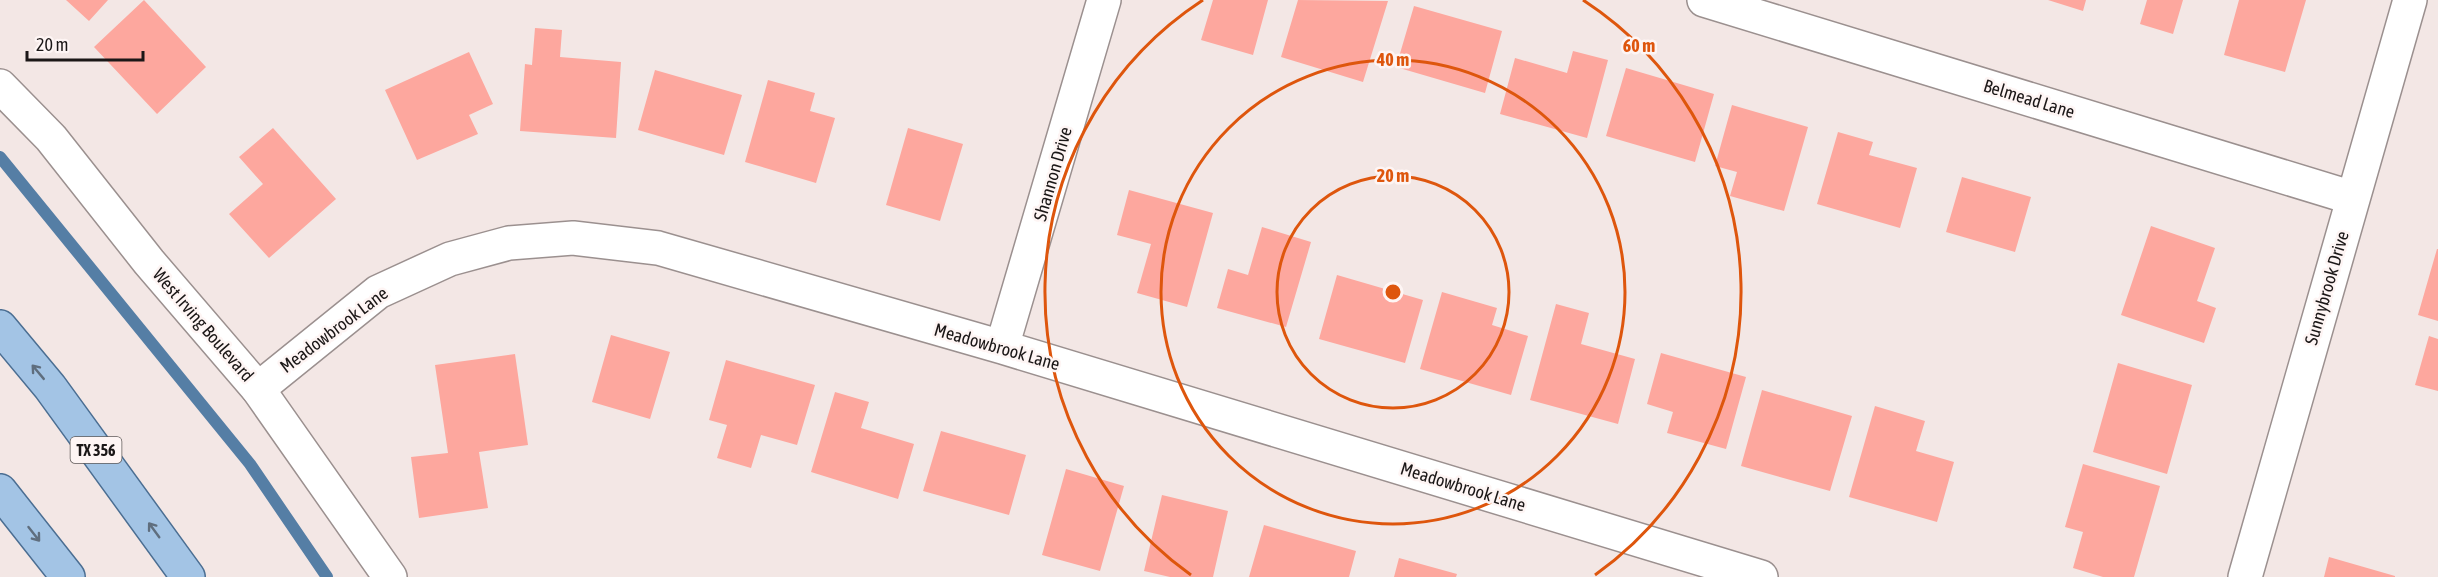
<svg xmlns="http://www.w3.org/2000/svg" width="2438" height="577" font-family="'Asap Condensed',sans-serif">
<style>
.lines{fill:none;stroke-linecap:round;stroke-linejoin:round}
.stream{stroke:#557ea5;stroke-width:12}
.building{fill:#fda79e}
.street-casing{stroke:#9b908f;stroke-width:36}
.secondary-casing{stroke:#9b908f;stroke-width:36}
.primary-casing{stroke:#4b6e92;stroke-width:36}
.street{stroke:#fff;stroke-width:33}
.secondary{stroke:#fff;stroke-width:33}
.primary{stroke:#a3c4e5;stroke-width:33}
.oneway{stroke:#5f6e7e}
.ring{fill:none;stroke:#de560d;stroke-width:3}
.labels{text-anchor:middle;stroke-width:5;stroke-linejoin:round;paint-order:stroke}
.shield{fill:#fef5f4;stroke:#5f5a59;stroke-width:1.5}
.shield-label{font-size:16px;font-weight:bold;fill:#1b1717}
.street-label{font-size:18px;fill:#1b1717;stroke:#fef5f4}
.centre{fill:#de560d;stroke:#fef5f4;stroke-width:3}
.ring-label{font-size:18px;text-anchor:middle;font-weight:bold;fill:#de560d;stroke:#fef5f4;stroke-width:5;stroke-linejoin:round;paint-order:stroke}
</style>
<rect width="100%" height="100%" fill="#f3e7e5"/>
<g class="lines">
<path class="stream" d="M0 157 250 464 327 577"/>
</g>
<path class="building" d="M66 0H108L89 21Z
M144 0 206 67 157 114 94 47Z
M1213 0H1268L1253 55 1201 40Z
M1298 0 1388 1 1363 82 1281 57Z
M2048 0H2086L2083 11Z
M2147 0H2183L2173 34 2140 24Z
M2239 0H2306L2285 72 2224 55Z
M1414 6 1502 31 1485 93 1396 67Z
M535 28 562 30 560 57 621 62 616 138 520 131 525 64 532 65Z
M1573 51 1608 60 1587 138 1500 114 1515 58 1567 73Z
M469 52 493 104 469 115 478 134 417 160 385 90Z
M1626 68 1714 94 1695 162 1606 136Z
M655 70 742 95 724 155 638 130Z
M768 80 815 93 810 111 835 118 816 183 745 162Z
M1732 105 1808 127 1784 211 1730 196 1737 172 1715 166Z
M273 128 336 199 269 258 229 214 263 184 239 157Z
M908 128 963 144 940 221 886 205Z
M1838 132 1873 142 1869 155 1917 168 1900 228 1817 204Z
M1962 177 2031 197 2015 252 1946 232Z
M1129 190 1213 213 1187 307 1137 293 1151 244 1117 235Z
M2151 226 2215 248 2197 301 2216 308 2204 343 2121 315Z
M1262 227 1311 242 1286 327 1217 308 1228 269 1248 275Z
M2437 249H2438V321L2418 315Z
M1337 275 1423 300 1405 363 1319 339Z
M1442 292 1497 308 1492 325 1528 336 1511 395 1420 369Z
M1556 304 1589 313 1581 344 1635 359 1618 424 1530 400Z
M611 335 670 352 650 419 592 402Z
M2429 336 2438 339V391L2415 385Z
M1661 353 1746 377 1726 449 1667 433 1673 412 1647 404Z
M515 354 528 445 479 452 488 508 419 518 411 457 448 453 435 365Z
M726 360 815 385 797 445 761 435 751 468 717 458 727 425 709 420Z
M2118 363 2192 385 2167 474 2093 452Z
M1762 390 1852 416 1830 491 1741 466Z
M835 392 869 402 861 428 914 444 898 499 811 472Z
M1875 406 1925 421 1916 451 1954 462 1937 522 1849 497Z
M941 431 1026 455 1009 515 923 491Z
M2083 464 2160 486 2134 577H2103L2073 568 2083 532 2065 527Z
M1066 469 1124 486 1100 571 1042 555Z
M1162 495 1228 511 1213 577H1170L1144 571Z
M1264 525 1356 551 1349 577H1249Z
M2329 557 2395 576V577H2324Z
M1399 558 1457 574 1456 577H1394Z"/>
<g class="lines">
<defs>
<path id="street" d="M1704 0 2353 198
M1002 347 1104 0
M258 389 378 292 450 259 509 243 573 238 658 248 1002 347 1761 577
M2245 577 2410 0"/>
<path id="secondary" d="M0 86 51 138 149 262 258 389 390 577"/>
<path id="primary" d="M0 327 50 387 188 577
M0 491 68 577"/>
</defs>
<use href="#street" class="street-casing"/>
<use href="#secondary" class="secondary-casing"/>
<use href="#primary" class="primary-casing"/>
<use href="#street" class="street"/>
<use href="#secondary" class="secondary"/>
<use href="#primary" class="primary"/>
</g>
<defs><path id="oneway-shaft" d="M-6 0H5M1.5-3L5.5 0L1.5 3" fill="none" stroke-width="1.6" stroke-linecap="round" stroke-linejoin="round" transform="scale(1.5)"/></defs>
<g class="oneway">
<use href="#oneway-shaft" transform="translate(38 372) rotate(-130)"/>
<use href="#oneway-shaft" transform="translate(154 530) rotate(-126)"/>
<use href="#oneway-shaft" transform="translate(34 534) rotate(52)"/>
</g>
<g class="ring">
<circle cx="1393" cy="292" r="116"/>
<circle cx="1393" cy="292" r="232"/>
<path d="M1191 575A348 348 0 0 1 1203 0M1583 0A348 348 0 0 1 1595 575"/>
</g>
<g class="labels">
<rect class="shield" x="70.5" y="437" width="51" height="26" rx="4.5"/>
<g class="shield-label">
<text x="96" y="456">TX 356</text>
</g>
<g class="street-label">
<text transform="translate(2029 99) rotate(17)" y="6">Belmead Lane</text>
<text transform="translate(1053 174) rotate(-74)" y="6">Shannon Drive</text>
<text transform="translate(2327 288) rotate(-74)" y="6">Sunnybrook Drive</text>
<text transform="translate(203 325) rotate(49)" y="6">West Irving Boulevard</text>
<text transform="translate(334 330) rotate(-37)" y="6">Meadowbrook Lane</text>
<text transform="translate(997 347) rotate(16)" y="6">Meadowbrook Lane</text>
<text transform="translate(1463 487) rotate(17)" y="6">Meadowbrook Lane</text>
</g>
</g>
<circle cx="1393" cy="292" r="9" class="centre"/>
<g class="ring-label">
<text x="1639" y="52">60 m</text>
<text x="1393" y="66">40 m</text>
<text x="1393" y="182">20 m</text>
</g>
<path d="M27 51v9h116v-9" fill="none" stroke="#1b1717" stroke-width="3"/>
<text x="36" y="51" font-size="18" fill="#1b1717" stroke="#fef5f4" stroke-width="4.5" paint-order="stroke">20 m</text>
</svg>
